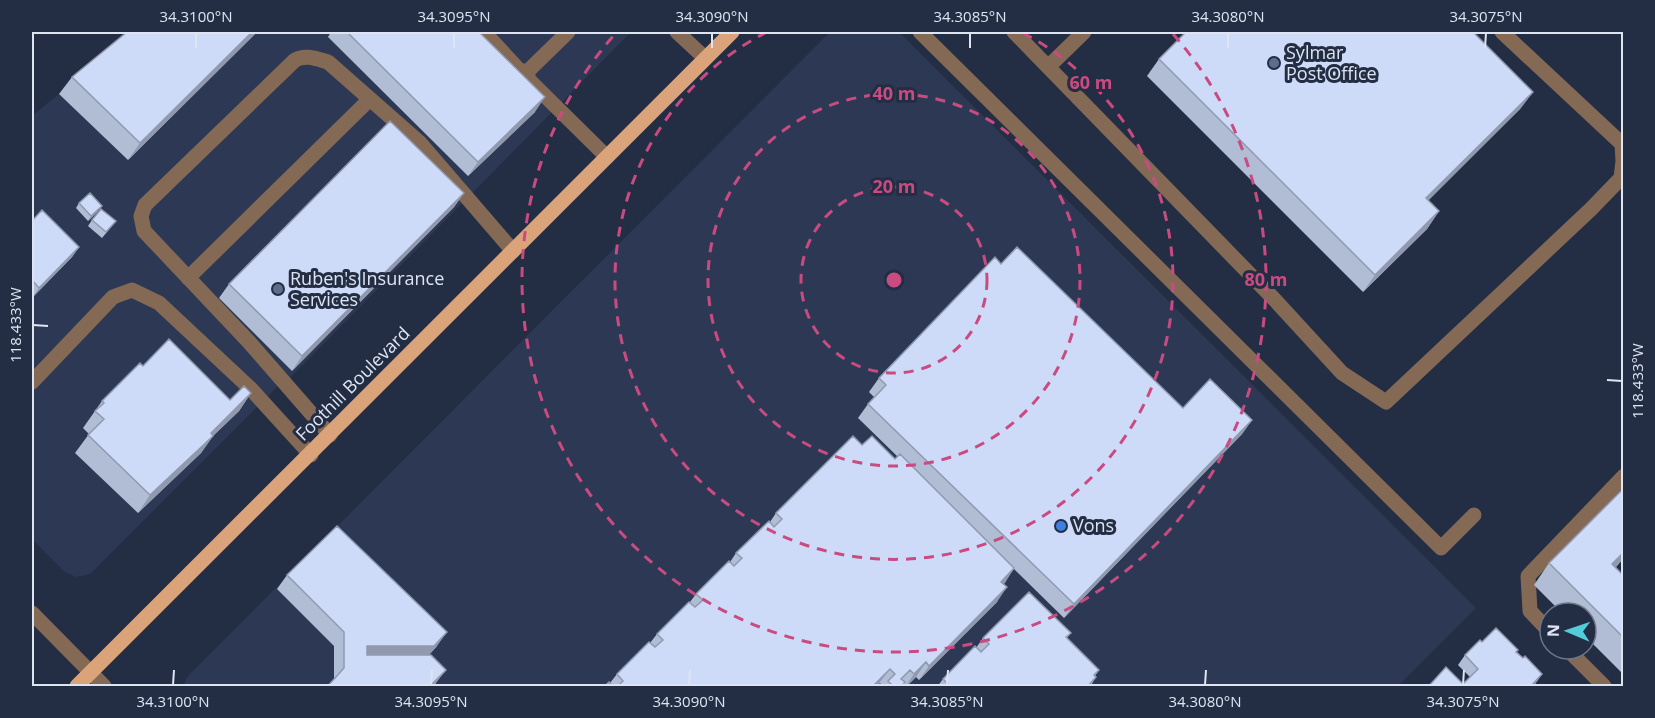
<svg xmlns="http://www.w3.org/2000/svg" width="1655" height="718" font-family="'Open Sans',sans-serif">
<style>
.built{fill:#2d3954}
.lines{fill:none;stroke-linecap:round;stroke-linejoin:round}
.minor{stroke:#846955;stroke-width:15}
.major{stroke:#daa379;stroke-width:15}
.wall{fill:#b1bcd5}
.shaded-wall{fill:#9099ae}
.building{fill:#cedbf8;stroke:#9099ae;stroke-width:1.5}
.ticks{fill:none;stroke:#dde4f2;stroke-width:2}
.ring{fill:none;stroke:#c94b81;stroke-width:3;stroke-dasharray:10 8}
.service-dot{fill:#5c6f8a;stroke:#232d43;stroke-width:2}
.shop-dot{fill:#3f7fe0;stroke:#232d43;stroke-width:2}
.labels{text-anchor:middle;stroke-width:6;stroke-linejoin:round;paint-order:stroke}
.poi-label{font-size:18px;fill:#dde4f2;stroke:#232d43;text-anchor:start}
.street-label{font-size:18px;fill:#dde4f2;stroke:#232d43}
.centre{fill:#c94b81;stroke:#232d43;stroke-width:3}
.ring-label{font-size:18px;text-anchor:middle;font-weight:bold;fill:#c94b81;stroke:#232d43;stroke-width:6;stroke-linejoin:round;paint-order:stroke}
.neatline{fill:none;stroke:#dde4f2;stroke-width:2}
.ticks-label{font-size:15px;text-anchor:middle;fill:#dde4f2}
</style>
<rect width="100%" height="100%" fill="#232d43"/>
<path class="built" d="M135 32H631L280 388 278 386 90 574 76 577 65 572 32 539V116Z
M830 32H899L1476 608 1398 686H183L188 676Z"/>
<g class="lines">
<path class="minor" d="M484 32 520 71H528
M568 32 528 71V79L607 157
M677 32 705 58
M920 32 1441 548 1474 515
M1014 32 1275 300 1342 373 1386 402 1591 209 1621 178 1623 161 1622 144 1502 32
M1048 67 1084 32
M188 278 370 99
M32 382 113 297 132 290 159 303 251 389 311 455
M330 435 249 342 144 231 141 216 145 205 295 60C306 54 317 59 328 62L420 143 513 251
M32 613 104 686
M1550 632 1530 611 1528 576 1624 476
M1567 649 1604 686"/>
<path class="major" d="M77 686 732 32"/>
</g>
<path class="wall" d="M257 32 128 160 59 94 72 77Z
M331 32H479L535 112 468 176 328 37Z
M1159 59 1533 92 1520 109 1428 200 1439 211 1427 229 1363 292 1147 76Z
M464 193 454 207 292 371 219 298 229 284Z
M79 203 98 211 88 221 76 208Z
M92 220 112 226 102 238 88 226Z
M32 221 79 247 72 257 32 298Z
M1001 264 1183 408 1252 420 1242 434 1064 618 1014 569 1003 584 997 602 919 680 916 677 906 687H883L880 683 876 687H604L610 683 617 674 650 643 657 634 690 602 696 594 730 562 736 553 770 522 776 513 862 445 895 459 898 457 858 418 868 404 874 397 869 392 879 378Z
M143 366 230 400 251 393 239 411 213 436 201 453 138 513 75 453 89 434 83 428 102 401Z
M1623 489V559L1616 567 1623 575V674L1586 637V613H1562L1534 585 1549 563Z
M287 575 437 646 429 655 436 684 433 687H327L334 679V646L277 589Z
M1071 633 1067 638 1099 670 1095 676 1096 677 1090 687H937L943 679 976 648 983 638Z
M1482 642 1517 652 1523 658 1542 674 1533 687H1428L1463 684 1470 677 1458 665 1465 655Z"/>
<path class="shaded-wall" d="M252 32H257L128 160 140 143Z
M1533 92 1520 109 1414 215 1426 198Z
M545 97 535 112 468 176 478 162Z
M464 193 454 207 292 371 302 356Z
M102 206 98 211 88 221 91 216Z
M1439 211 1427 229 1363 292 1375 275Z
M79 247 72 257 32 298 39 288Z
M251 393 239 411 213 436 201 453 138 513 150 495Z
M1252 420 1242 434 1064 618 1074 604Z
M1623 553V559L1597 586 1612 564Z
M1014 568 1005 583 991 596 1001 582Z
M1007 587 997 602 919 680 929 666Z
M447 632 437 646 424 660H357L367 646Z
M926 662 916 677 905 687 914 674Z
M890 669 876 687H872Z
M446 670 433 687H429Z
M1542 674 1533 687H1530Z"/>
<path class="building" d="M127 32H252L140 143 72 77Z
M347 32H479L545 97 478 162Z
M1186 32H1473L1533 92 1426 198 1439 211 1375 275 1159 59Z
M390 121 464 193 302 356 229 284Z
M90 193 102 206 91 216 79 203Z
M101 209 116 221 106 232 92 220Z
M42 210 79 247 39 288 32 280V221Z
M1017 247 1183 408 1210 379 1252 420 1074 604 868 404 886 385 879 378 995 257 1001 264Z
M169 339 230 400 244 386 251 393 211 433 213 436 150 495 88 435 104 419 95 411 104 403 102 401 140 363 143 366Z
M853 436 862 445 872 436 895 459 900 454 1014 568 1001 582 1007 587 929 666 926 662 914 674 910 670 901 679 905 682 901 687H894L888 681 895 674 890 669 872 687H617L623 681 617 674 649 642 655 647 663 640 657 634 689 602 695 607 703 600 696 594 729 561 734 566 742 558 736 553 769 521 774 527 782 519 776 513Z
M1623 489V553L1612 564 1623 575V637L1549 563Z
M337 526 447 632 434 646H367V655H431L446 670 429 687H327L344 668V632L287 575Z
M1029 592 1071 633 1066 637 1099 670 1094 675 1096 677 1087 687H946L948 684 943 679 975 646 981 652 989 644 983 638Z
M1496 628 1518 650 1516 652 1523 658 1525 656 1542 674 1530 687H1428L1446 667 1463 684 1478 669 1465 655 1480 640 1482 642Z
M609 682 614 687H604Z"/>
<path class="ticks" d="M196 48V33M454 48V33M712 48V33M970 48V33M1228 48V33M1485 48 1486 33M33 325 48 326M1607 380 1622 381M173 685 174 670M431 685 432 670M689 685 690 670M947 685 948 670M1205 685 1206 670M1463 685 1464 670"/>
<g class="ring">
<circle cx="894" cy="280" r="93"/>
<circle cx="894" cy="280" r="186"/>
<path d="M1023 33A279 279 0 1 1 765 33"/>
<path d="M1173 34A372 372 0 1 1 615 34"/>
</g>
<g class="service-dot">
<circle cx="1274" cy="63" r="6"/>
<circle cx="278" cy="289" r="6"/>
</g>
<circle class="shop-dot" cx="1061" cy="526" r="6"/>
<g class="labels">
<g class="poi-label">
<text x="1286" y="59">Sylmar<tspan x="1286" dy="21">Post Office</tspan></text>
<text x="290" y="285">Ruben's Insurance<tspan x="290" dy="21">Services</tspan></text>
<text x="1073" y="532">Vons</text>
</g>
<g class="street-label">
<text transform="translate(353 384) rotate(-45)" y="6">Foothill Boulevard</text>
</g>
</g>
<circle cx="894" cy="280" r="9" class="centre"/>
<g class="ring-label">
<text x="1091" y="89">60 m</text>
<text x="894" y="100">40 m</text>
<text x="894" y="193">20 m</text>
<text x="1266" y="286">80 m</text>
</g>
<rect width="1655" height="718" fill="none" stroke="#232d43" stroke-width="66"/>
<g transform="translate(1568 631) rotate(272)"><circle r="28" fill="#232d43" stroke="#6d7689" stroke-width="1.5"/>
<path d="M0-4.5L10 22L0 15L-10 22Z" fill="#52cbda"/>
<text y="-9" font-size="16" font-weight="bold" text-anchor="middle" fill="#dde4f2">N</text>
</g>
<rect x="33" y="33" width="1589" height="652" class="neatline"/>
<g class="ticks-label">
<text x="196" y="22">34.3100°N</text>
<text x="454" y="22">34.3095°N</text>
<text x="712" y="22">34.3090°N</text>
<text x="970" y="22">34.3085°N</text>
<text x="1228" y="22">34.3080°N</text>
<text x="1486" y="22">34.3075°N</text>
<text transform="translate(16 325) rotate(-90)" y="5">118.433°W</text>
<text transform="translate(1638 381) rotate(-90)" y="5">118.433°W</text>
<text x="173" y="707">34.3100°N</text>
<text x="431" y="707">34.3095°N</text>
<text x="689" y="707">34.3090°N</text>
<text x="947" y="707">34.3085°N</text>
<text x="1205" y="707">34.3080°N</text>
<text x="1463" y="707">34.3075°N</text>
</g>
</svg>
